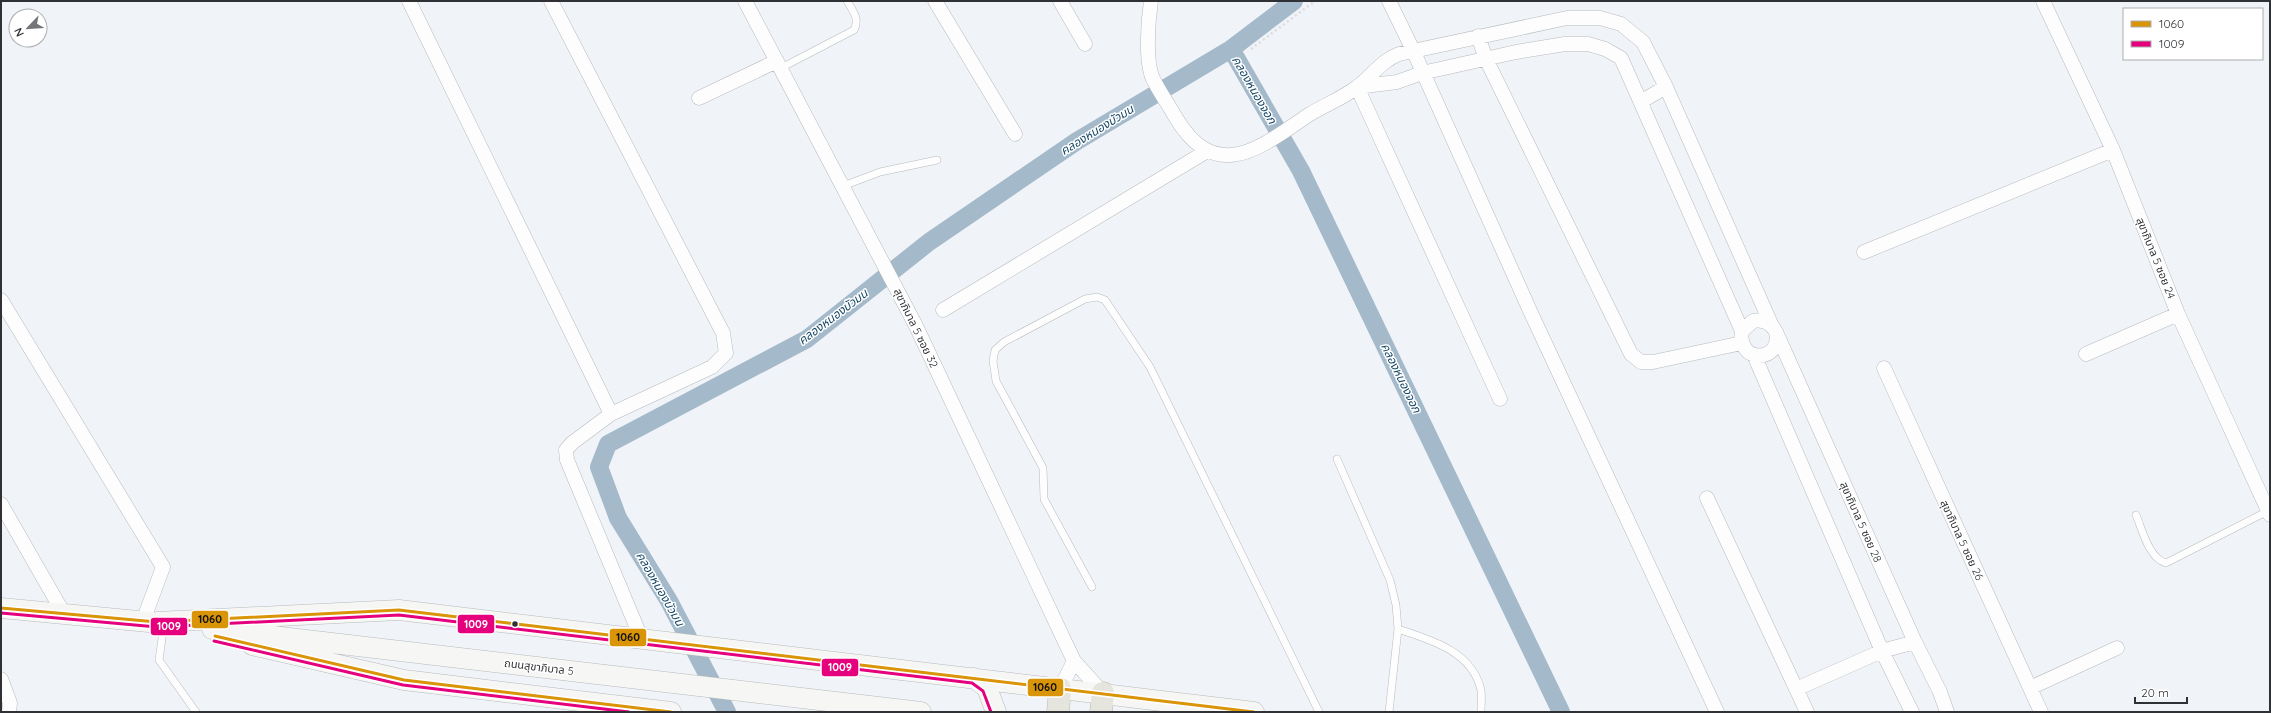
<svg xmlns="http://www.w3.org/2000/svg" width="2271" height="713" font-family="Quicksand,'Noto Sans Thai',sans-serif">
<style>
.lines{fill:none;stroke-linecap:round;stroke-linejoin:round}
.canal{stroke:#a4b9c9;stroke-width:18}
.lane-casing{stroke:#b7babd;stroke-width:8}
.street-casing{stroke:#b7babd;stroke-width:15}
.secondary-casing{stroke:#b7babd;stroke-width:21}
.highway-casing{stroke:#b8b9b2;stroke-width:23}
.path{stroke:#dcdcde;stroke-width:2.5;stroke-dasharray:2 3;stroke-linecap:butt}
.lane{stroke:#fdfdfe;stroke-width:7}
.street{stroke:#fdfdfe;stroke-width:14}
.secondary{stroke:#f6f6f4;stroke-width:20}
.highway{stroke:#e5e5dd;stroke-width:22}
.bus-1-casing{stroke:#fff;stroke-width:6}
.bus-2-casing{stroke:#fff;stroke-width:6}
.bus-1{stroke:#d99408;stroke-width:3}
.bus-2{stroke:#e5007d;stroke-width:3}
.bus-dot{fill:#2f3135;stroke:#fff;stroke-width:1.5}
.labels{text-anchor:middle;stroke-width:3;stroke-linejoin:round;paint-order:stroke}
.street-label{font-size:11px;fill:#2f3135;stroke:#fff}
.water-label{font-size:12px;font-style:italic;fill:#174867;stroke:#fff}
.line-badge{stroke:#fff;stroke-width:1.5}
.badge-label{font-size:11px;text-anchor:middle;font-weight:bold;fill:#fff}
.pale-badge-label{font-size:11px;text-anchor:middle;font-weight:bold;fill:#111}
</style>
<rect width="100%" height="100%" fill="#f0f4f8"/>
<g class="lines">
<path class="canal" d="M1231 49 1301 171 1561 712
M727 712 669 601 618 518 599 467 608 444 807 339 929 242 1077 141 1231 49 1294 1"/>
<defs>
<path id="lane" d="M781 68 854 30C860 19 853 11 847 1
M843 186 880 172 937 160
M1337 459 1390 580 1396 605 1398 629 1389 712
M2136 515C2142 529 2149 559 2166 563L2268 511
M1092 587 1044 499 1043 468 996 381 993 361 995 350 1004 342 1085 299 1097 297 1105 300 1150 367 1319 712
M164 624 159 660 196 712
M1398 629C1431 640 1472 651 1481 690 1482 697 1481 705 1481 712"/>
<path id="street" d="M409 1 611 414
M551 1 723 333 726 353 712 367 611 414 572 443 566 450 567 460 642 640
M745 1 916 326 1074 661 1103 693
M935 1 1015 134
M1060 1 1085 44
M1151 1C1148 21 1145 61 1153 79 1160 93 1169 105 1176 118 1217 186 1262 146 1310 114 1325 105 1343 98 1357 87 1372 76 1381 61 1399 54L1567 18H1600L1621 24 1643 42 1666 87 1772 326
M1389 1 1413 50 1531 313 1717 712
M2043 1 2113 150 2178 314 2270 515
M1478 36 1486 59 1631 354 1641 362H1653L1742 343
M1357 87 1397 82 1422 73 1516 52 1565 44H1588L1605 49 1621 58 1742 331
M1357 87 1500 399
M699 98 777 61
M1642 101 1666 87
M1864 252 2113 150
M1 300 163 567 143 621
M943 310 1207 151
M1776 332C1783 363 1736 364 1742 331L1753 321C1763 319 1771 322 1776 332L1915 642 1940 692 1947 712
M2086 354 2178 314
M1754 355 1882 651 1912 712
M1884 368 2041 712
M1707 498 1807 712
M1 504 64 614
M1 679 10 703 9 712
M2030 688 2117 648
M1060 689 1074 661
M1796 689 1882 651 1915 642"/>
<path id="secondary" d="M1 608 170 624
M157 622 399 610 1254 712
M212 629 921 712
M252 645 404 680 671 712
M974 678 987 688 996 712"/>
<path id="highway" d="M1058 712 1060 689
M1101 712 1103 693"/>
</defs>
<use href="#lane" class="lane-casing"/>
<use href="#street" class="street-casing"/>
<use href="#secondary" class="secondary-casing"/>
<use href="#highway" class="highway-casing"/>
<path class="path" d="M1251 49 1315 1"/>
<use href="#lane" class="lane"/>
<use href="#street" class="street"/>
<use href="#secondary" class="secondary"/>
<use href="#highway" class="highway"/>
<defs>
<path id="bus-1" d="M1 608 157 622 399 610 1254 712
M215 636 404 680 671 712"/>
<path id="bus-2" d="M1 613 157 627 399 615 972 683 983 691 991 712
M214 641 403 685 629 712"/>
</defs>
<use href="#bus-1" class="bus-1-casing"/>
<use href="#bus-2" class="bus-2-casing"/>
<use href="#bus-1" class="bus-1"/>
<use href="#bus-2" class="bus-2"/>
</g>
<circle class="bus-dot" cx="515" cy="624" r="3.5"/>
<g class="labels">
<g class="street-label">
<text transform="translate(2156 258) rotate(68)" y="4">สุขาภิบาล 5 ซอย 24</text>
<text transform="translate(916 328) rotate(64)" y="4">สุขาภิบาล 5 ซอย 32</text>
<text transform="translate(1861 522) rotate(66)" y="4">สุขาภิบาล 5 ซอย 28</text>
<text transform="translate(1962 540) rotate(65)" y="4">สุขาภิบาล 5 ซอย 26</text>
<text transform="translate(539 667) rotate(7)" y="4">ถนนสุขาภิบาล 5</text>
</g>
<g class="water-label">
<text transform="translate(1254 90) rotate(60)" y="4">คลองหนองจอก</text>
<text transform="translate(1097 130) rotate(-32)" y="4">คลองหนองบัวมน</text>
<text transform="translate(833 317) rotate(-37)" y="4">คลองหนองบัวมน</text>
<text transform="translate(1401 378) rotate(64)" y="4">คลองหนองจอก</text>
<text transform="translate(660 589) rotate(60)" y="4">คลองหนองบัวมน</text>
</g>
</g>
<g class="line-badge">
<rect x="191" y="610" width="38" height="19" rx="4" fill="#d99408"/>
<rect x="457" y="614" width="38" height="20" rx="4" fill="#e5007d"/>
<rect x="150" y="617" width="38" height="19" rx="4" fill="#e5007d"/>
<rect x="609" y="628" width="38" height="19" rx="4" fill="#d99408"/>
<rect x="821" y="658" width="38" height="19" rx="4" fill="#e5007d"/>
<rect x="1027" y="678" width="37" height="19" rx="4" fill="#d99408"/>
</g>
<g class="badge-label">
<text x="476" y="628">1009</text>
<text x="169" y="630">1009</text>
<text x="840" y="671">1009</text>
</g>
<g class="pale-badge-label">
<text x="210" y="623">1060</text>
<text x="628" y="641">1060</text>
<text x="1045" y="691">1060</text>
</g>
<rect width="2271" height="713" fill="none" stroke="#2f3135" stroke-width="4"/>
<rect x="2123" y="8" width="140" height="52" fill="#ffffff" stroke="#acadae"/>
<rect x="2131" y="21" width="20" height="6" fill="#d99408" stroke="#acadae"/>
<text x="2159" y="28" font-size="12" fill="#2f3135">1060</text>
<rect x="2131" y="41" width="20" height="6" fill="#e5007d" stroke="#acadae"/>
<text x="2159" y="48" font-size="12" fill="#2f3135">1009</text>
<g transform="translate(28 28) rotate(245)"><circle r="19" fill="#ffffff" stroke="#acadae"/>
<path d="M0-3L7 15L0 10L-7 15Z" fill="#737579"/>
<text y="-6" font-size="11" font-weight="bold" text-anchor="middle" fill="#2f3135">N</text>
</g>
<path d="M2135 697v6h52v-6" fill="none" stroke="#2f3135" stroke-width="2"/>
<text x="2141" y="697" font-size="12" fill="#2f3135" stroke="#ffffff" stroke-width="3" paint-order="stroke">20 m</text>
</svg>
